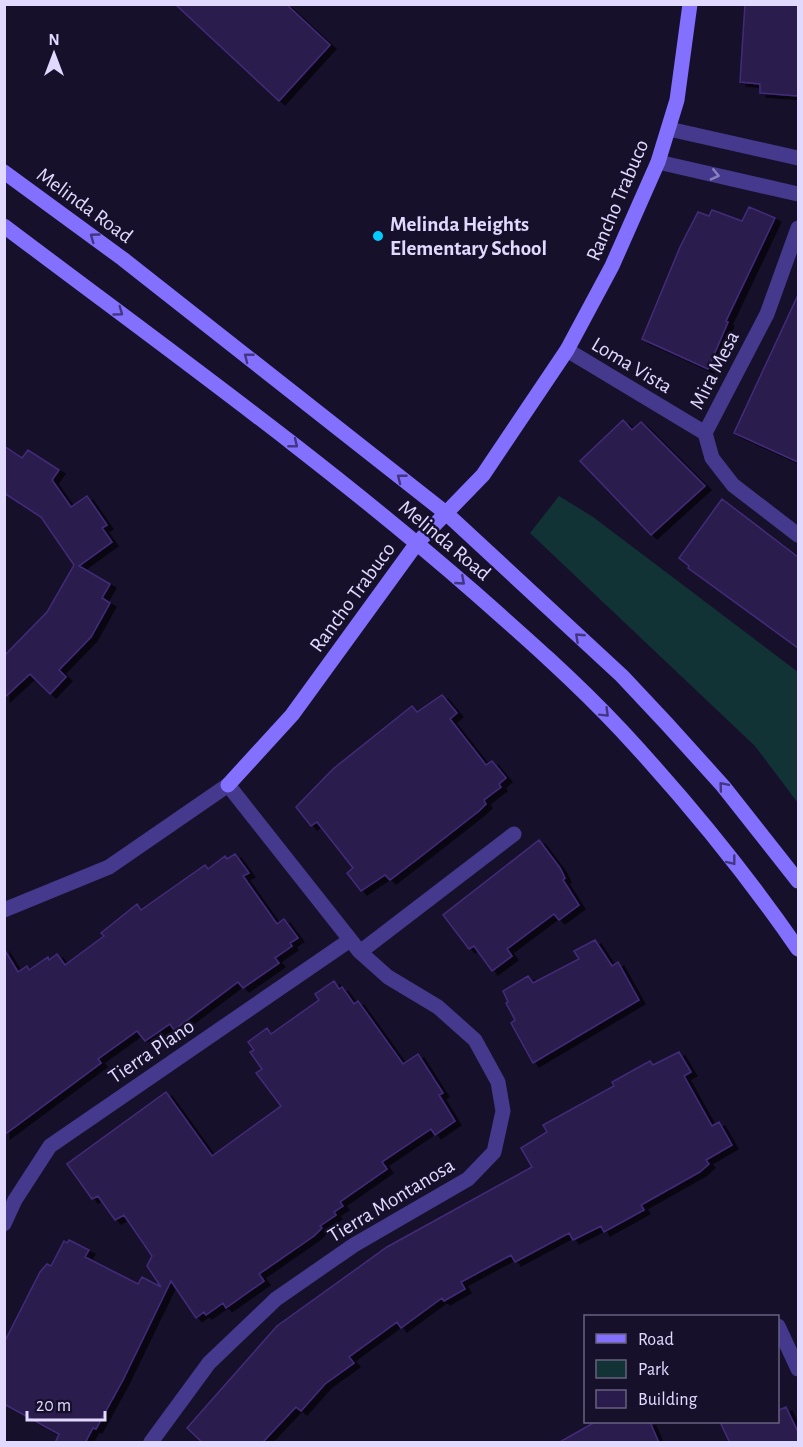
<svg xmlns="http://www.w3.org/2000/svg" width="803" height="1447" font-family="'Alegreya Sans',sans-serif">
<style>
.green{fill:#123335}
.building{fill:#2a1b4d;stroke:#432c7a;stroke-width:1.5;filter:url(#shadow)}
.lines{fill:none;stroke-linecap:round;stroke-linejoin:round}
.street{stroke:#44398c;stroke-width:15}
.secondary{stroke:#8370ff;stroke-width:15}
.oneway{stroke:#8b81c0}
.oneway2{stroke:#423680}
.poi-dot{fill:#05ccff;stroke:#17102b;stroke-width:2}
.labels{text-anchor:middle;stroke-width:5;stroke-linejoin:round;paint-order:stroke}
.street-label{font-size:21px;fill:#e2d9ff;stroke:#17102b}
.poi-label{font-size:21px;font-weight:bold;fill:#e2d9ff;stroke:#17102b;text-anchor:start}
</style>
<defs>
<filter id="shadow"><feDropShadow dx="6" dy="4" stdDeviation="0" flood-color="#0009"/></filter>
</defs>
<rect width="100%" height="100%" fill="#17102b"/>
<path class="green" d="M559 496 593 517 798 672V803L755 746 530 533Z"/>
<path class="building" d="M175 4H286L330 45 279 101Z
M745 4H798V96L760 93V84L740 82Z
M749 207 775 218 726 321 728 322 708 369 642 339 680 247 698 212 709 216 712 210 742 221Z
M798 295V462L734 433Z
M623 420 632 430 641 422 705 486 651 535 580 461Z
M4 446 22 458 28 450 59 470 52 480 71 507 87 496 107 525 102 528 112 542 79 566 110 584 102 598 110 603 91 637 59 670 66 677 50 694 30 674 4 698V656L47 612 74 565 41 517 4 493Z
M722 499 798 557V648L688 568 689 566 679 558Z
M442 695 457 713 450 719 486 765 492 761 506 778 499 784 501 787 484 800 486 804 479 811 424 854 390 880 385 875 361 891 347 873 353 868 317 822 311 826 296 807 333 769 412 706 417 712Z
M539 840 560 868 565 878 563 880 579 905 559 920 554 914 507 949 512 956 492 971 474 946 469 949 443 915Z
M235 854 249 873 243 876 277 924 284 919 298 938 290 943 292 946 275 958 279 963 243 988 238 982 174 1030 170 1024 145 1041 137 1031 98 1059 101 1063 4 1135V949L18 972 27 966 29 970 48 957 49 960 57 954 65 965 104 936 101 933 137 904 141 910 205 865 208 869 225 856 227 859Z
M595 940 612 966 618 962 639 1000 533 1063 511 1023 515 1020 506 1003 508 1002 503 991 528 976 533 983 579 959 574 951Z
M334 981 339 989 342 987 354 1004 358 1001 403 1064 418 1054 443 1093 439 1095 455 1121 435 1135 431 1129 382 1162 387 1169 340 1202 343 1206 334 1212 336 1215 320 1226 322 1228 314 1236 259 1274 264 1281 226 1308 223 1303 206 1315 204 1312 196 1318 171 1281 123 1380 96 1429 93 1428 85 1443H55L59 1434 4 1404V1343L40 1272 47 1264 51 1266 64 1241 67 1243 69 1240 89 1250 85 1257 138 1284 142 1277 161 1287 147 1266 152 1256 124 1215 115 1220 98 1196 92 1199 67 1164 166 1092 212 1156 281 1106 256 1073 262 1069 250 1052 254 1050 248 1042 267 1028 271 1034 319 1000 315 994Z
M679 1052 691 1072 684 1076 712 1126 719 1122 732 1145 706 1160 709 1164 700 1172 641 1205 644 1210 604 1232 601 1226 573 1240 569 1233 515 1262 511 1255 461 1282 465 1289 444 1301 442 1298 401 1328 397 1322 349 1357 354 1363 325 1384 301 1411 296 1407 262 1443H203L187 1428 277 1326 387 1247 532 1167 521 1148 547 1132 543 1125 614 1086 612 1082 650 1061 653 1065Z
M786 1407 798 1432V1443H730L720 1422H777V1411Z
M595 1422H650L659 1443H558Z"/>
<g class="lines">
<path class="street" d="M669 129 798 158
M658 162 798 194
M798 228 767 314 705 433 712 458 733 485 798 535
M567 350 705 433
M4 910 109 867 228 785 360 952 388 977 438 1007 475 1040 498 1082 503 1111 494 1152 468 1179 354 1245 276 1299 209 1363 151 1442
M360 952 514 834
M4 1224 15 1200 50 1146 350 940
M778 1326 798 1369"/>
<path class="secondary" d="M4 172 123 259 447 514 622 676 667 724 723 786 798 881
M4 226C163 346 325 462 475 593 525 637 575 681 621 730 685 799 745 872 798 949
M228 785 292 715 417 543 483 475 567 350 612 266 658 162 677 100 690 4"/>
</g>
<defs><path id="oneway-chevron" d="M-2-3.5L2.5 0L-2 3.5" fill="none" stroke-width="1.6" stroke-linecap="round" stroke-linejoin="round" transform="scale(1.5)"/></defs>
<use class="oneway" href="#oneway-chevron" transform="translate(715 175) rotate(13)"/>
<g class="oneway2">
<use href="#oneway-chevron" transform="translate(94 237) rotate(-144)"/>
<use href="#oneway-chevron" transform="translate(119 312) rotate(36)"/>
<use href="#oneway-chevron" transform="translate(248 357) rotate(-142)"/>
<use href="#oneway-chevron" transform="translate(294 444) rotate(39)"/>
<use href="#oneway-chevron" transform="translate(401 478) rotate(-142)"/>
<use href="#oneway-chevron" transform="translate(461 581) rotate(41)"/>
<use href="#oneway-chevron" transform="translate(579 637) rotate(-137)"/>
<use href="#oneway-chevron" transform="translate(605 713) rotate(45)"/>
<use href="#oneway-chevron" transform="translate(723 786) rotate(-130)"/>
<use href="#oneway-chevron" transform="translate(732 861) rotate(52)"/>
</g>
<circle class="poi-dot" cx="378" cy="236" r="6"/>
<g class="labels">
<g class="street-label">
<text transform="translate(617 200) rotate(-67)" y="7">Rancho Trabuco</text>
<text transform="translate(85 205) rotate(36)" y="7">Melinda Road</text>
<text transform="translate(632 365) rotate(31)" y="7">Loma Vista</text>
<text transform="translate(714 370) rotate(-63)" y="7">Mira Mesa</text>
<text transform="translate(445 540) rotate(40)" y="7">Melinda Road</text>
<text transform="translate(352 597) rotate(-54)" y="7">Rancho Trabuco</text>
<text transform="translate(151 1051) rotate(-34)" y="7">Tierra Plano</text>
<text transform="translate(391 1200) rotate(-31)" y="7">Tierra Montanosa</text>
</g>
<g class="poi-label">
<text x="390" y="231">Melinda Heights<tspan x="390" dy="24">Elementary School</tspan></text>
</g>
</g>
<rect width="803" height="1447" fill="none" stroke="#e2d9ff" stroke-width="12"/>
<rect x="584" y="1315" width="195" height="108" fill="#17102b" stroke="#686080" stroke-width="1.5"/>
<rect x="596" y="1334" width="30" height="9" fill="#8370ff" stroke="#686080" stroke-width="1.5"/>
<text x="638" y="1345" font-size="18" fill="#e2d9ff">Road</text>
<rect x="596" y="1360" width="30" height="18" fill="#123335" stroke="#686080" stroke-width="1.5"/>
<text x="638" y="1375" font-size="18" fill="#e2d9ff">Park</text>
<rect x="596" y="1390" width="30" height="18" fill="#2a1b4d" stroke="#686080" stroke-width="1.5"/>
<text x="638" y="1405" font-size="18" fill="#e2d9ff">Building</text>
<g transform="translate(54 54)" stroke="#17102b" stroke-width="4.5" paint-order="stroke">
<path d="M0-4.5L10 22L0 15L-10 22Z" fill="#e2d9ff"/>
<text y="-9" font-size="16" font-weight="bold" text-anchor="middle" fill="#e2d9ff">N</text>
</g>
<path d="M27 1411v9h78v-9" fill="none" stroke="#e2d9ff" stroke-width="3"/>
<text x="36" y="1411" font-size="18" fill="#e2d9ff" stroke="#17102b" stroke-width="4.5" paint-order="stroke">20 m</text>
</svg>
